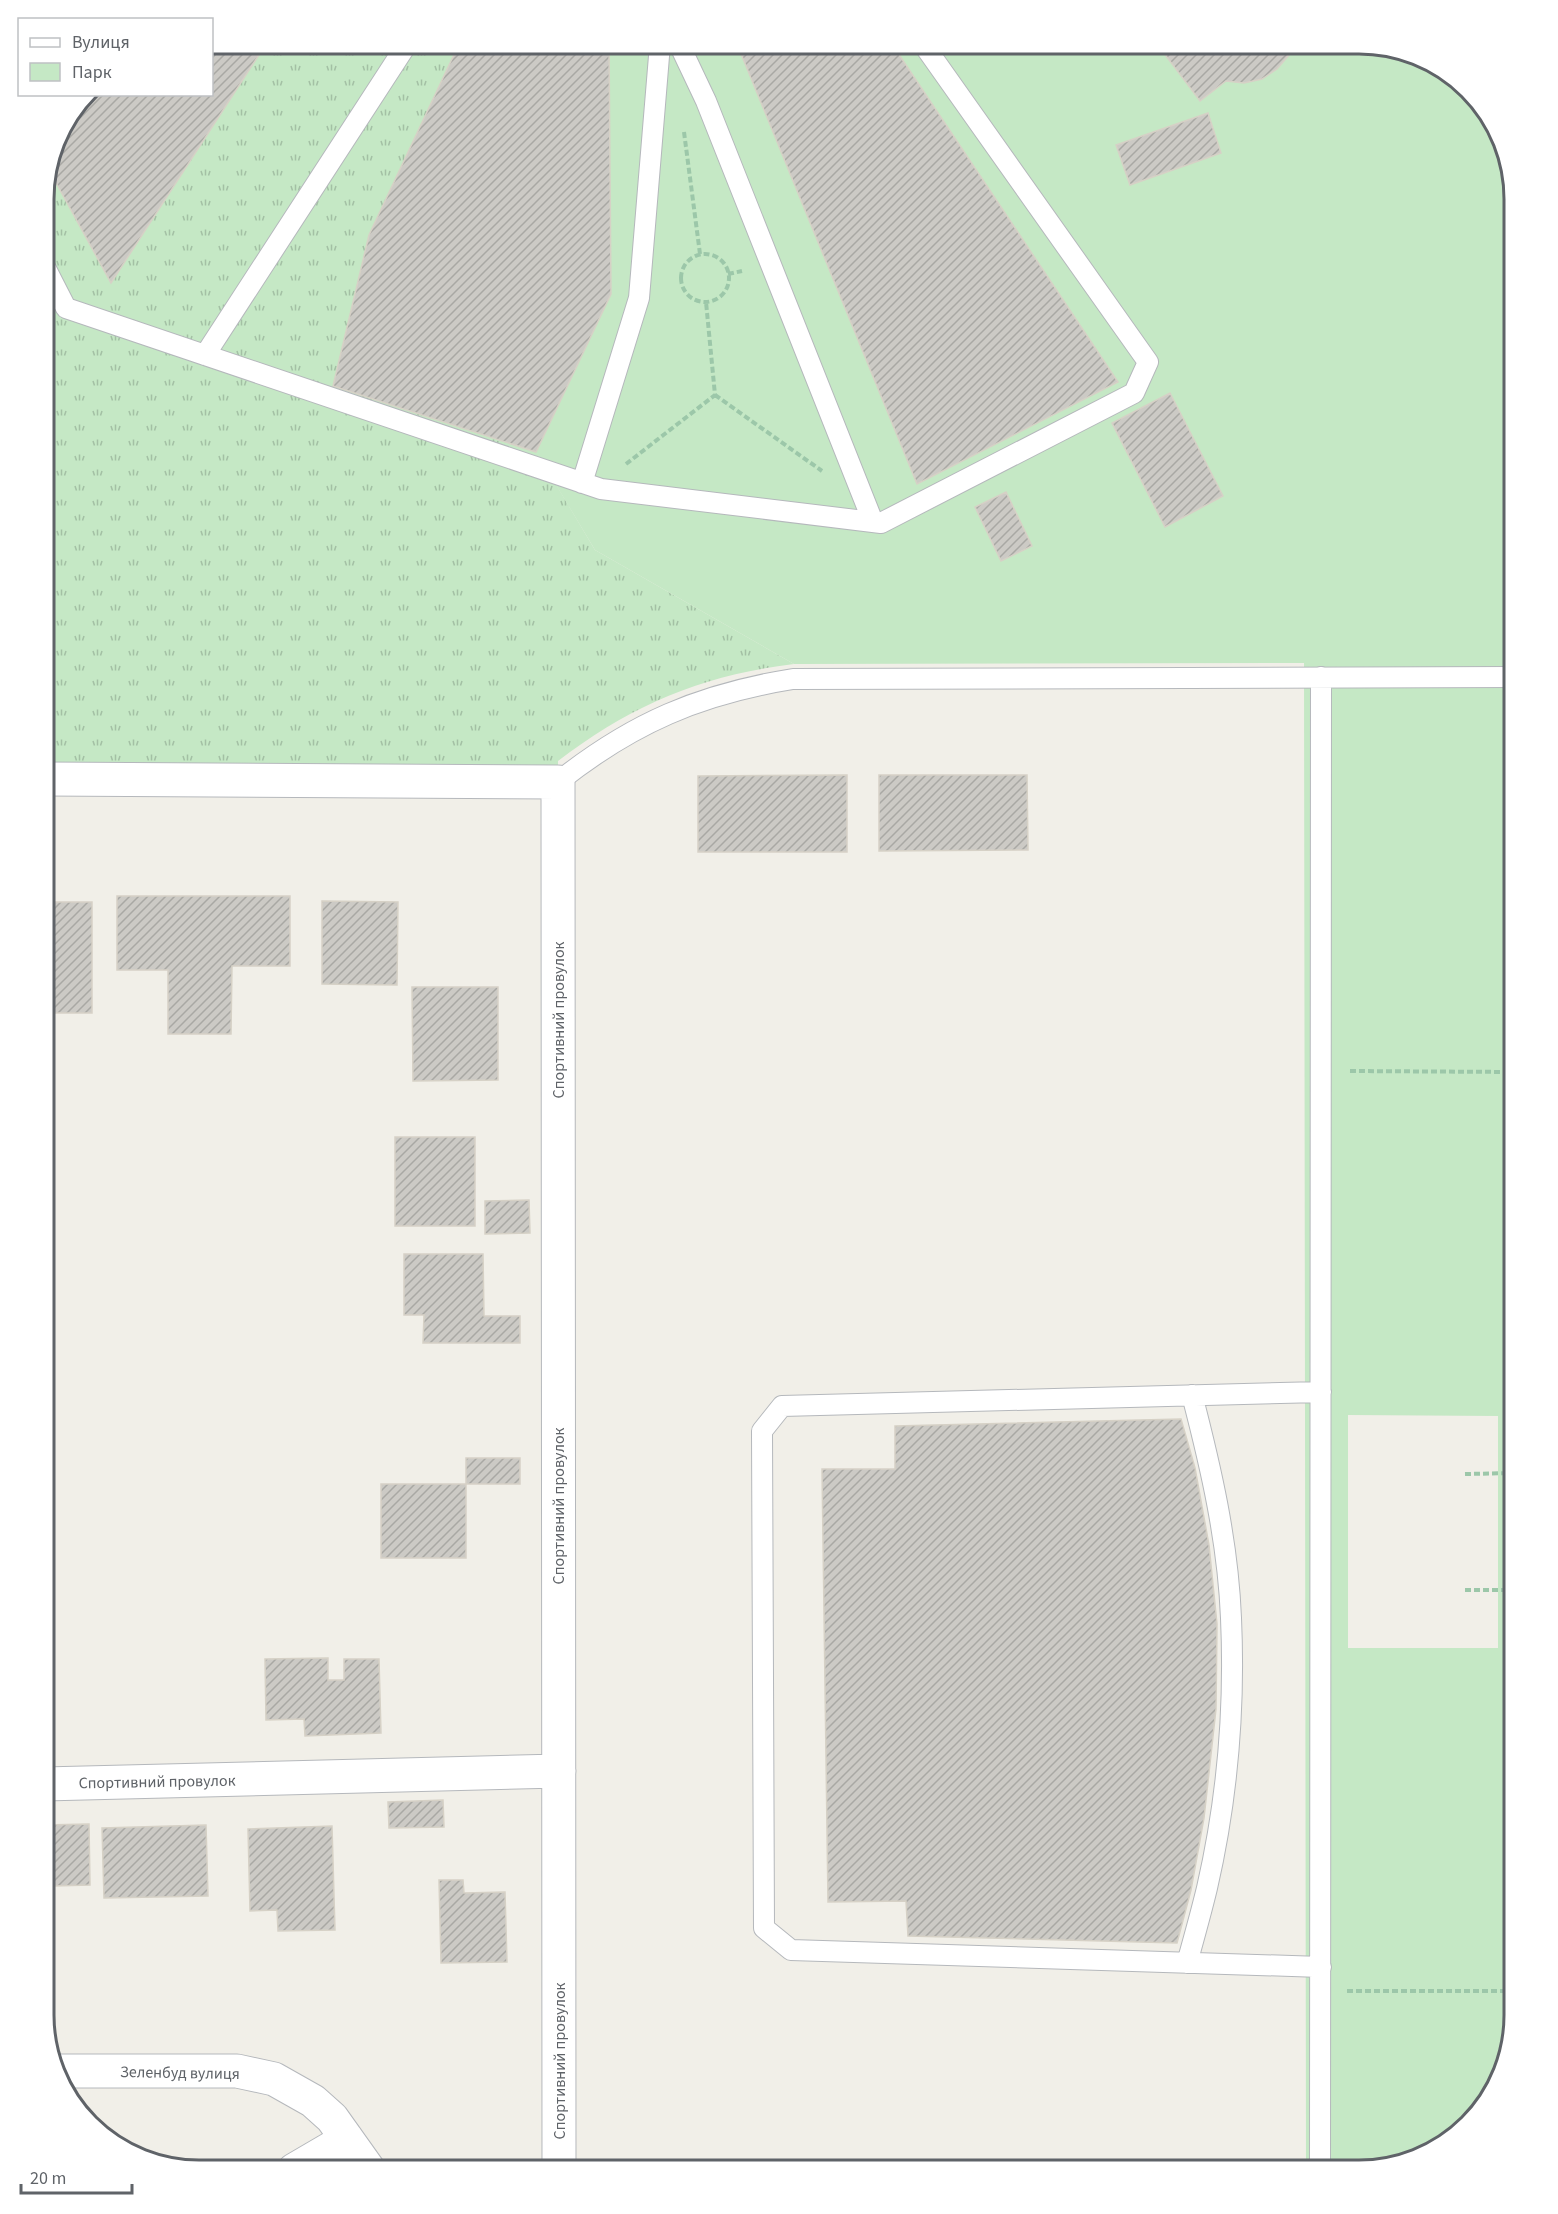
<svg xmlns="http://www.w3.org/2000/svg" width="1558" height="2214" font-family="'Source Sans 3',sans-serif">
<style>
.grass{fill:url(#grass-tufts)}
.green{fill:#c5e8c5;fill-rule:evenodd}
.building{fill:url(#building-hatch);stroke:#d6d1c6;stroke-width:1.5}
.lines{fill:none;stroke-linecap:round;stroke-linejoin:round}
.lane-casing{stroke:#b5b8bc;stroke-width:22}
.street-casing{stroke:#b5b8bc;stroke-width:35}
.path{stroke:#9cc7a9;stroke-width:4;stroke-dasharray:6 3;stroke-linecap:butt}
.lane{stroke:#fff;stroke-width:20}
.street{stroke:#fff;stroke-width:33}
.labels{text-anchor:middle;stroke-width:4.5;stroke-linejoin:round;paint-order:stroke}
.street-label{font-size:16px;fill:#5f6368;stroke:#fff}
.rim{fill:none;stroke:#5f6368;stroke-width:3}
</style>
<defs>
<pattern id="grass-tufts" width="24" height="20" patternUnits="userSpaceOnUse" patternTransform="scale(1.5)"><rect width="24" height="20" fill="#c5e8c5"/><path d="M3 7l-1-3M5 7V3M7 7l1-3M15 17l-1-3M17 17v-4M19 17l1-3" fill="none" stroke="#a3c0a4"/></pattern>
<pattern id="building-hatch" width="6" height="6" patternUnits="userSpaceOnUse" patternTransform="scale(1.5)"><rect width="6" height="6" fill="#cccac5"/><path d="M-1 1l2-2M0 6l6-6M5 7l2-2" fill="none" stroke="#a9a8a4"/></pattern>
</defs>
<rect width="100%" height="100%" fill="#f1efe8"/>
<path class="grass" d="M212 44H478V353L595 550 794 664C702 675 631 705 558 761V782L44 779V188L60 130 87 95 212 94Z"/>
<path class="green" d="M478 44H1369L1437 65 1493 121 1514 199V2015L1493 2093 1437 2149 1359 2170H1306L1304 663 794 664 595 550 477 353ZM1348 1415 1498 1416V1648H1348Z"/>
<path class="building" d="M212 44H266L111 283 49 170 60 130 87 94H212Z
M459 44H609L611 294 536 452 333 386 369 235Z
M737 44H892L1118 382 917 484Z
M1166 44H1293L1289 55 1277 69 1262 79 1244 83 1226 81 1200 101 1160 48Z
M1208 113 1221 153 1130 185 1116 145Z
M1170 393 1223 496 1165 527 1112 423Z
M1006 492 1032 546 1001 561 975 507Z
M847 775V852H698V776Z
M879 775H1027L1028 850 879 851Z
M117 896H290V966H232L231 1034H168V970H117Z
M322 901 398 902 397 985 322 984Z
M44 902H92V1013H44Z
M1509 933H1514V966H1509Z
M412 987H498V1080L413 1081Z
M395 1137H475V1226H395Z
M529 1200 530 1233 485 1234V1201Z
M404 1254H483L484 1316H520V1343H423L424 1315H404Z
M1181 1419 1195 1468 1209 1545 1217 1624 1216 1709 1204 1818 1191 1890 1177 1943 908 1936 906 1901 828 1902 822 1469H895V1426Z
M466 1458H520V1484H466Z
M381 1484H466V1558H381Z
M328 1658V1680H344V1659H379L381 1733 305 1736 304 1719 266 1720 265 1659Z
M443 1800 444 1827 389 1828 388 1802Z
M89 1824 90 1885 53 1886V1904L44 1905V1825Z
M206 1825 208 1896 104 1898 102 1828Z
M332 1826 335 1930 278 1931 277 1910 250 1911 248 1829Z
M439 1880H463L464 1893 505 1892 507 1962 441 1963Z"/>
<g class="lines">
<defs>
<path id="lane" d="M679 44 706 101 873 522
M44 265 66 308 601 489 881 523 1134 393 1148 362 923 44
M205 355 407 44
M582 483 639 298 660 44
M558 782C632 723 700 694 793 679L1514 677
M1321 1392 782 1406 762 1431 764 1928 791 1950 1321 1967
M1187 1963C1194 1938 1201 1913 1207 1888 1227 1801 1235 1707 1231 1618 1228 1542 1211 1468 1192 1395
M1320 2170 1321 677"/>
<path id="street" d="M44 779 558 782 559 2170
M44 1784 559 1771
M59 2071H237L274 2079 313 2101 332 2118 369 2170
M294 2170 347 2139"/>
</defs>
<use href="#lane" class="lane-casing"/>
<use href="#street" class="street-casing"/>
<path class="path" d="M684 132 700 254
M681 278a24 24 0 1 1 48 0a24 24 0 1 1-48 0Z
M728 274 742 271
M715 395 822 471
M626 464 715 395 706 302
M1350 1071 1514 1072
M1465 1474 1514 1473
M1465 1590H1514
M1347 1991H1514"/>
<use href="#lane" class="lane"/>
<use href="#street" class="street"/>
</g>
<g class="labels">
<g class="street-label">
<text transform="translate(558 1020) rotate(-90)" y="6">Спортивний провулок</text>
<text transform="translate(558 1506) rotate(-90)" y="6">Спортивний провулок</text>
<text transform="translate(157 1781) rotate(-1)" y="6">Спортивний провулок</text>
<text transform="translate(559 2061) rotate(-90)" y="6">Спортивний провулок</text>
<text transform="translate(180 2072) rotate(1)" y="6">Зеленбуд вулиця</text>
</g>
</g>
<path d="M0 0H1558V2214H0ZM199 54H1359A145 145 0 0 1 1504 199V2015A145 145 0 0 1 1359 2160H199A145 145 0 0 1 54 2015V199A145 145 0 0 1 199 54Z" fill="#fff" fill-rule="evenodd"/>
<path class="rim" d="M199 54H1359A145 145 0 0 1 1504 199V2015A145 145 0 0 1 1359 2160H199A145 145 0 0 1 54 2015V199A145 145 0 0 1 199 54Z"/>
<rect x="18" y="18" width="195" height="78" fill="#ffffff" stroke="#bfc1c3" stroke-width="1.5"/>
<rect x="30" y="38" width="30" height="9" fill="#ffffff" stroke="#bfc1c3" stroke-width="1.5"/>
<text x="72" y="48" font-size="18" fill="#5f6368">Вулиця</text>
<rect x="30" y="63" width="30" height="18" fill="#c5e8c5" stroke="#bfc1c3" stroke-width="1.5"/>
<text x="72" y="78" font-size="18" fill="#5f6368">Парк</text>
<path d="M21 2184v9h111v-9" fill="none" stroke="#5f6368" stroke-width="3"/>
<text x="30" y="2184" font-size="18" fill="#5f6368" stroke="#ffffff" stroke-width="4.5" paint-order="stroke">20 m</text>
</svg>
